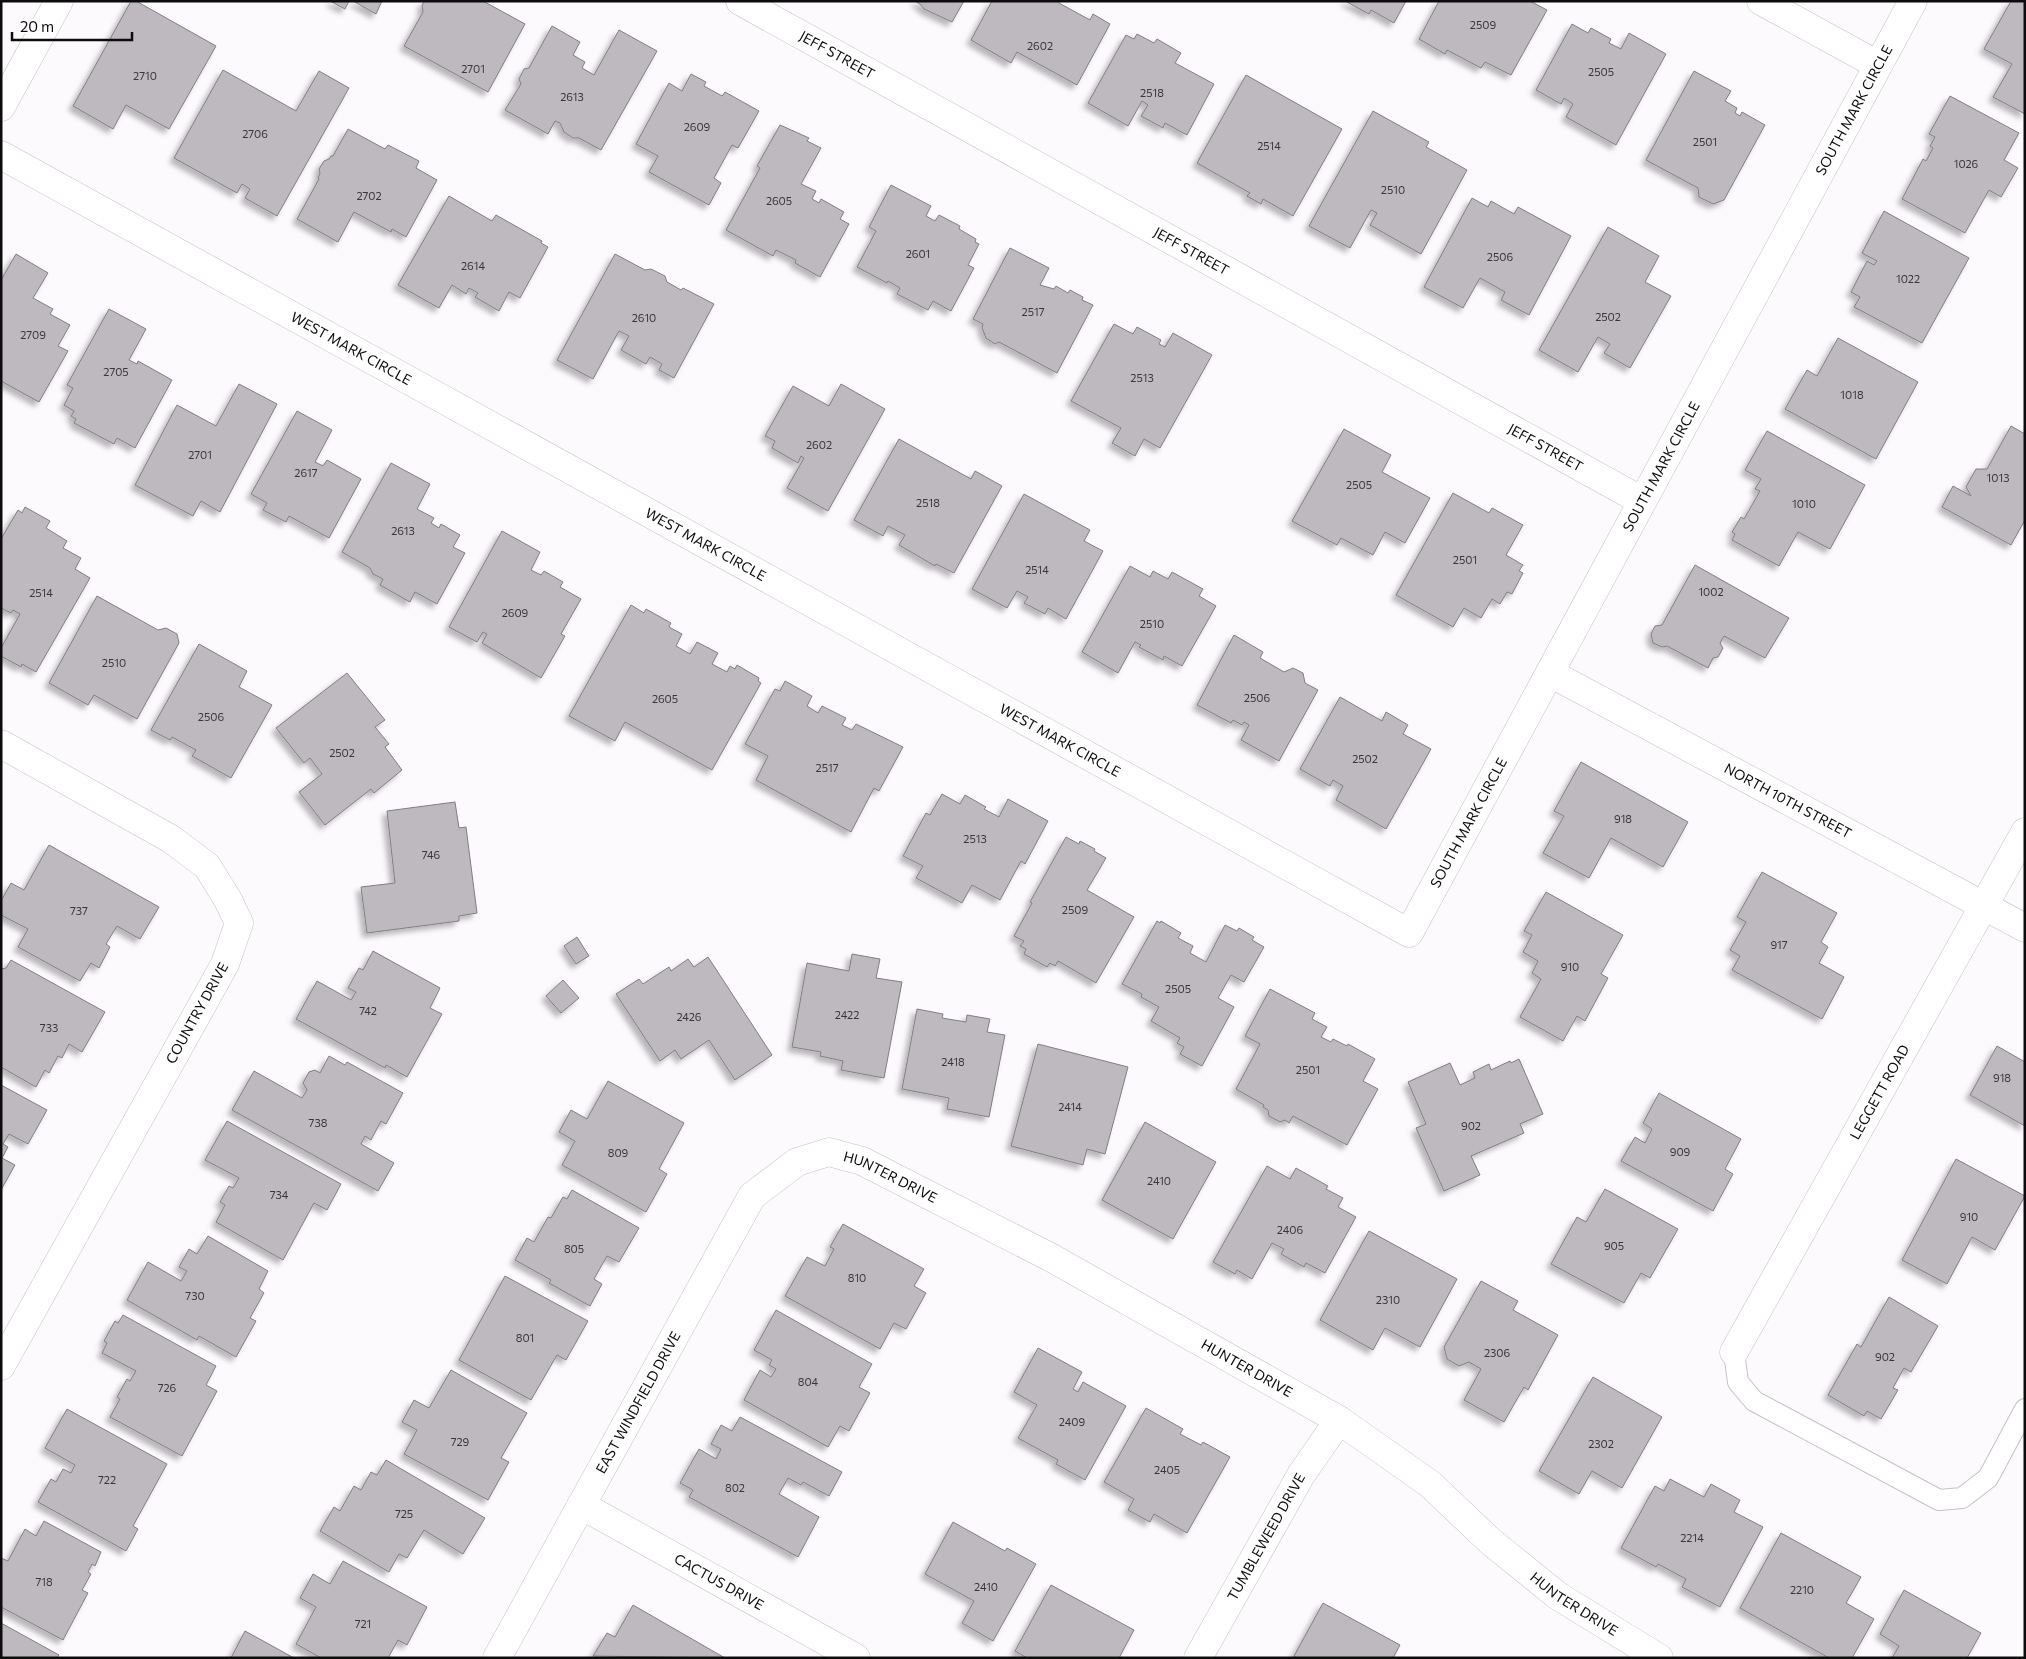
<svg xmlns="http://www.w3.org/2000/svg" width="2026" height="1659" font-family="Commissioner,sans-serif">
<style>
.building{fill:#bdb9bf;stroke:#817e83;filter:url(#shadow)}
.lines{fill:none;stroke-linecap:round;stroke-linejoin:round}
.service-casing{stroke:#c5c1c6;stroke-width:22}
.minor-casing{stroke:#c5c1c6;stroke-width:29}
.service{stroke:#fff;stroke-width:20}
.minor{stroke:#fff;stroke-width:28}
.labels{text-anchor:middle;stroke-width:5;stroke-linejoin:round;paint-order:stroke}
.number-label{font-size:11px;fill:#39373a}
.street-label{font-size:14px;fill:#0d0c0d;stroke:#fff}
</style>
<defs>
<filter id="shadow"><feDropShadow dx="-4.5" dy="4.5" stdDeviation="2.5" flood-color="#0004"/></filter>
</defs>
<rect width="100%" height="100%" fill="#fdfafe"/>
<path class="building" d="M131 1H136L216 46 169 129 126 105 113 129 73 106Z
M330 1H349L345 9Z
M353 1H382L376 14Z
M424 1H483L525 24 488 92 404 46 423 12 422 6Z
M915 1H964L952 22 924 9 921 5Z
M992 1H1059V3L1090 20 1093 14 1110 24 1077 85 1017 52 1011 63 971 40Z
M1345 1H1406L1394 23 1371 10 1369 14Z
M1439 1H1530L1547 10 1511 75 1485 62 1481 68 1447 50 1445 54 1419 39Z
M2011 1H2025V114L1993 97 2012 64 1984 49Z
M1572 24 1588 33 1591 28 1611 39 1609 43 1621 49 1629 33 1666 54 1616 145 1566 117 1573 104 1564 98 1561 104 1536 90Z
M552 26 580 42 573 55 585 62 582 68 594 75 619 30 657 51 601 150 579 138H573L564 132 560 123 555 121 548 134 505 110 521 84 519 79 524 69 529 68Z
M1137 34 1154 43 1157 39 1181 53 1175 63 1214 84 1187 135 1165 123 1163 128 1141 116 1148 105 1142 101 1128 126 1088 103 1126 35 1134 39Z
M223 70 296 111 319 71 349 88 277 216 245 198 250 189 242 184 237 193 174 158Z
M1694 71 1731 91 1725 101 1737 108 1735 113 1740 116 1742 112 1765 125 1724 200 1713 204 1699 197 1698 188 1646 160Z
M691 74 706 82 704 86 722 96 725 92 759 111 738 148 732 145 714 178 721 183 709 205 649 172 658 156 636 144 669 83 682 91Z
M1246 75 1342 129 1293 216 1263 199 1261 204 1247 196 1250 193 1197 163Z
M1950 96 2019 133 2004 160 2018 168 2001 197 1989 190 1965 233 1902 199 1923 159 1926 161 1933 148 1930 146 1935 137 1929 134Z
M1373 111 1429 142 1426 147 1467 170 1421 254 1370 225 1377 213 1371 210 1350 248 1309 226Z
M780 125 809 138 807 141 821 148 801 184 816 191 812 199 819 203 821 199 844 212 840 219 849 224 820 277 795 263 796 260 776 250 773 256 726 230 760 168 757 166Z
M348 129 385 149 388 145 419 161 416 168 437 180 406 237 392 229 391 232 354 212 338 242 297 219 319 179 318 178 320 173 319 169 324 161 329 159 331 156H333Z
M891 185 931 206 926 216 935 221 939 215 960 226 959 229 976 239 975 242 979 244 968 265 974 268 951 311 933 301 928 310 897 294 900 288 888 281 887 283 857 267 876 231 869 227Z
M449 196 492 221 496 215 542 241 541 243 548 247 520 298 509 292 499 311 475 297 478 293 469 288 466 294 452 285 439 308 398 285Z
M1472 198 1488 207 1491 201 1514 214 1518 207 1571 236 1529 315 1501 300 1505 292 1480 278 1463 308 1424 287Z
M1884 211 1969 258 1922 343 1854 307 1860 297 1851 292 1867 261 1874 265 1877 261 1862 253Z
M1608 227 1659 256 1645 282 1671 296 1630 368 1604 353 1610 344 1598 337 1578 372 1539 350Z
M1010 248 1049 268 1040 285 1054 289 1056 286 1068 293 1070 290 1083 297 1082 300 1093 305 1057 373 999 342 995 344 986 338 982 328 983 324 973 319Z
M16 254 48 273 33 298 53 309 50 314 70 325 58 346 68 351 39 402 1 381V280Z
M615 254 645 270 651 269 665 276 667 282 681 290 683 288 714 304 674 378 659 370 662 364 650 357 646 364 621 350 629 336 619 331 593 379 557 360Z
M109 309 146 329 129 360 137 364 138 361 172 380 135 448 117 438 114 444 74 423 76 419 71 416 74 411 64 405 73 388 67 385Z
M1114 324 1133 334 1137 327 1161 340 1159 344 1165 347 1173 333 1212 355 1160 448 1144 439 1135 456 1112 443 1121 428 1071 401Z
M1838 338 1918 382 1876 459 1785 409 1807 370 1817 376Z
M239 384 277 404 220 512 201 501 193 516 135 485 177 405 216 426Z
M841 384 885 409 828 511 787 488 804 458 801 456 798 463 772 448 775 441 765 436 793 386 829 406Z
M297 411 332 430 315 462 323 466 327 460 361 479 329 538 289 516 286 522 263 510 267 503 251 494Z
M2011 426 2025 434V520L2011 545 1942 507 1953 486 1971 496 1966 487 1976 469H1987Z
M1344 429 1391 455 1382 472 1430 498 1405 543 1385 532 1373 555 1341 538 1337 545 1292 521Z
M1767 431 1865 485 1830 549 1798 532 1779 566 1732 540 1735 534 1732 532 1741 517 1744 519 1760 491 1755 489 1761 479 1745 470Z
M899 439 971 479 975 471 1002 486 954 573 936 564 935 566 899 545 905 535 888 526 883 536 854 520Z
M391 463 430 484 417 509 434 518 431 523 439 528 441 524 460 535 453 547 465 553 437 604 415 592 410 602 380 585 383 579 373 574 370 568 342 552Z
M1453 493 1489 513 1492 508 1523 525 1506 555 1523 565 1519 571 1523 573 1512 594 1507 592 1500 604 1492 599 1481 618 1464 608 1453 627 1396 595Z
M1024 494 1090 530 1084 541 1103 551 1066 619 1048 608 1045 614 1024 603 1028 597 1017 591 1007 608 972 589Z
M25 507 50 521 46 528 67 541 63 548 81 558 75 569 90 578 36 672 22 664 21 667 1 656V648L20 614 13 610 11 613 1 608V539L18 510 22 513Z
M502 531 540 552 531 570 541 575 544 571 563 582 560 587 581 599 561 634 565 636 541 678 482 643 487 634 483 632 477 642 449 627Z
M1695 565 1789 618 1765 658 1724 636 1720 643 1723 648 1718 657 1713 658 1708 668 1667 646 1662 647 1653 643 1651 634 1655 626 1662 625Z
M1130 566 1150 577 1153 571 1168 579 1172 572 1203 589 1199 596 1216 606 1182 666 1164 656 1163 660 1139 647 1141 645 1135 642 1118 673 1082 652Z
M97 596 158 630 166 628 177 634 179 643 137 719 94 695 88 705 49 683Z
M631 605 644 613 646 609 671 623 669 627 682 634 676 646 690 654 697 642 718 653 712 664 727 672 730 666 735 669 737 665 759 678 758 681 761 683 712 770 625 722 615 741 569 716Z
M1234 635 1263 652 1260 658 1284 672 1293 668 1303 673 1305 683 1318 690 1279 761 1241 740 1249 725 1244 722 1242 725 1233 720 1231 723 1197 705Z
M199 644 247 671 239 687 272 705 231 778 192 756 196 750 172 737 170 740 151 730Z
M347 673 385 720 375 727 389 744 385 747 402 770 374 793 371 789 325 825 299 792 322 774 310 758 304 763 276 728Z
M785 681 812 696 807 706 818 713 822 706 846 718 842 725 852 730 856 724 903 747 879 791 874 788 851 832 756 780 768 756 745 744 775 689 780 691Z
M1340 697 1382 721 1386 712 1408 725 1403 734 1431 749 1386 829 1336 800 1343 786 1333 780 1330 786 1300 769Z
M1581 762 1688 822 1663 867 1611 838 1589 878 1543 853 1564 816 1554 811Z
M942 794 960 804 965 795 986 807 984 809 999 817 1008 799 1048 821 1025 864 1021 861 1000 900 972 885 962 903 916 878 923 866 903 856 926 813 930 815Z
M455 802 459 828 466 827 477 913 459 916V921L367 933 361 887 395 883 387 811Z
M1066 837 1079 844 1080 841 1095 849 1094 851 1106 858 1087 890 1134 917 1096 983 1058 961 1055 966 1050 963 1047 967 1024 954 1026 949 1020 946 1024 941 1014 936 1032 903 1030 902Z
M49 845 159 907 140 939 117 926 106 944 110 947 99 968 91 963 80 981 18 947 28 929 1 915V901L11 883 24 890Z
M1762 872 1837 913 1821 942 1828 947 1819 963 1844 977 1822 1019 1732 970 1740 956 1730 950 1746 922 1737 917Z
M1546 892 1623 935 1601 974 1608 978 1585 1021 1577 1016 1563 1041 1520 1017 1541 979 1532 973 1538 961 1523 952 1532 935 1524 931Z
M1157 921 1160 923 1161 921 1181 933 1178 938 1193 946 1190 953 1206 962 1225 925 1237 931 1239 928 1254 937 1252 940 1264 947 1244 982 1231 975 1218 998 1234 1007 1202 1066 1180 1054 1184 1047 1177 1043 1180 1038 1151 1021 1159 1007 1141 997 1142 994 1122 984Z
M577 937 589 956 576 964 564 946Z
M373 951 440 988 430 1008 442 1014 407 1077 386 1065 385 1068 296 1019 317 981 351 1000 356 992 348 988 359 968 363 970Z
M852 954 880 959 876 978 902 982 884 1078 841 1070 843 1061 820 1056 821 1052 792 1047 807 963 849 971Z
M708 957 772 1055 735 1080 709 1040 681 1059 675 1050 660 1061 616 994 639 979 643 984 669 967 671 971 688 959 694 967Z
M11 960 105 1012 82 1052 69 1044 62 1058 58 1056 49 1073 45 1070 36 1087 1 1067V969L6 968Z
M563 980 579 998 561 1013 546 996Z
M1270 989 1315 1013 1312 1019 1327 1027 1321 1037 1331 1042 1333 1039 1347 1046 1348 1044 1375 1059 1363 1081 1378 1089 1347 1145 1293 1116 1289 1123 1285 1120 1280 1122 1269 1116 1268 1110 1263 1107 1264 1105 1236 1089 1260 1044 1245 1036Z
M917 1009 943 1014 942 1018 966 1022 967 1015 990 1019 987 1032 1005 1035 989 1117 947 1109 949 1098 902 1089Z
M1038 1044 1128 1067 1105 1154 1087 1149 1083 1165 1011 1146Z
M1997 1046 2025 1062V1126L1970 1095Z
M329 1056 345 1065 347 1062 403 1093 386 1124 381 1121 371 1140 365 1136 361 1144 394 1163 378 1191 232 1110 254 1071 302 1098 307 1090 303 1083 309 1072 315 1070 320 1073Z
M1519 1059 1543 1114 1520 1124 1524 1133 1471 1156 1480 1175 1444 1191 1416 1128 1426 1124 1408 1082 1450 1063 1460 1085 1475 1078 1473 1072 1489 1064 1491 1070 1510 1061 1511 1063Z
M608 1081 684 1123 659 1169 667 1174 646 1212 562 1165 575 1141 559 1132 571 1110 587 1119Z
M1 1085 47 1110 28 1144 9 1134 3 1144 8 1147 2 1158 15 1165 1 1190Z
M1659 1093 1741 1139 1725 1169 1733 1174 1713 1211 1621 1161 1635 1137 1645 1143 1652 1129 1643 1123Z
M227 1121 341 1184 327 1210 314 1203 283 1260 216 1222 225 1205 220 1202 229 1186 233 1188 239 1178 205 1160Z
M1145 1122 1216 1162 1173 1239 1102 1200Z
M1956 1159 2025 1196 1995 1250 1972 1237 1947 1284 1902 1260Z
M1267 1166 1290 1179 1296 1168 1328 1186 1326 1189 1343 1198 1338 1207 1356 1217 1325 1273 1306 1263 1304 1267 1281 1254 1284 1249 1272 1243 1252 1279 1237 1270 1235 1274 1213 1262Z
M1605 1189 1678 1229 1650 1278 1641 1273 1624 1303 1551 1264 1577 1217 1586 1222Z
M572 1190 639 1228 619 1262 607 1256 594 1279 602 1284 590 1306 549 1283 551 1280 515 1260 527 1238 534 1242 548 1217 551 1218 563 1197 567 1199Z
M843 1224 924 1269 914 1286 926 1293 906 1329 894 1323 880 1349 785 1296 807 1257 825 1266 834 1249 830 1247Z
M1369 1231 1457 1279 1420 1347 1385 1328 1373 1350 1320 1320Z
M208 1236 268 1271 259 1289 264 1293 250 1318 256 1321 236 1357 199 1336 197 1340 127 1300 148 1262 181 1281 187 1271 179 1267 189 1249 197 1254Z
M505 1276 588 1321 566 1360 557 1355 531 1400 459 1360Z
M1481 1281 1518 1301 1513 1310 1558 1335 1528 1390 1524 1387 1504 1422 1464 1400 1481 1369 1469 1362 1459 1366 1447 1359 1444 1347Z
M1889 1297 1938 1326 1911 1372 1904 1368 1893 1388 1898 1390 1881 1419 1867 1411 1864 1416 1828 1395 1857 1344 1861 1347Z
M776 1310 872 1364 859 1387 870 1393 849 1431 840 1426 828 1447 744 1400 760 1370 771 1377 776 1369 769 1365 772 1360 754 1350Z
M123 1315 216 1366 206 1385 217 1391 182 1456 110 1417 120 1399 117 1397 127 1379 130 1381 136 1371 102 1353 107 1343 104 1341 115 1321 118 1323Z
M1038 1348 1082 1372 1073 1389 1078 1392 1083 1382 1126 1406 1085 1480 1056 1464 1058 1460 1018 1438 1037 1405 1014 1392Z
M451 1370 527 1413 501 1458 509 1462 488 1500 404 1454 417 1430 402 1422 414 1400 429 1408Z
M1593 1377 1662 1417 1622 1488 1592 1471 1579 1494 1539 1471Z
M1146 1408 1183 1429 1180 1434 1201 1445 1203 1442 1230 1457 1187 1533 1154 1514 1150 1522 1128 1510 1134 1499 1104 1482Z
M67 1409 167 1464 133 1526 138 1529 126 1551 38 1502 51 1479 56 1482 63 1469 71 1473 75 1465 45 1448Z
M740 1417 842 1472 829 1496 803 1482 801 1485 788 1478 779 1494 819 1517 798 1557 689 1497 693 1490 680 1483 699 1449 716 1459 721 1449 711 1444 721 1425 732 1431Z
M386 1460 485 1518 463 1554 424 1530 407 1558 399 1554 389 1572 320 1531 334 1507 340 1511 354 1486 361 1490 371 1472 377 1475Z
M1670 1479 1704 1497 1711 1484 1740 1500 1734 1512 1763 1527 1720 1607 1682 1587 1686 1579 1658 1564 1656 1567 1621 1548 1655 1486 1664 1491Z
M44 1521 101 1552 95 1566 92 1564 88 1572 91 1574 82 1590 88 1593 63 1640 1 1607V1558L8 1561 25 1529 36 1536Z
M953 1522 1005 1551 1007 1548 1036 1564 993 1641 962 1623 974 1601 925 1574Z
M1781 1533 1861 1577 1846 1603 1874 1619 1852 1658H1829L1740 1608Z
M343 1561 427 1607 407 1645 398 1640 388 1658H321L296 1644 316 1607 300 1598 313 1574 330 1584Z
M1051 1585 1134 1630 1119 1658H1027L1015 1651Z
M1904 1590 1981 1633 1967 1658H1892L1899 1646 1880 1634Z
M1323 1603 1400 1645 1393 1658H1297L1294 1656Z
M633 1605 725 1658 593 1656 607 1633 615 1637Z
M1 1623 59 1655 57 1658H1Z
M245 1631 294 1658H231Z"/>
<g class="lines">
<defs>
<path id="service" d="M1734 1352 1738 1382 1754 1401 1939 1500 1962 1498 1988 1478 2025 1409"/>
<g id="minor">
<path id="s1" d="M740 1 1642 501"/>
<path d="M1761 1 1878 65"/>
<path d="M1 107 59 1"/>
<path id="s2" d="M1 155 1409 933 1913 1"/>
<path id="s3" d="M1550 673 2025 928"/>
<path d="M1 744 171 839 207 866 228 900 239 923 225 964 1 1366"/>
<path id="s4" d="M1734 1352 2025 832"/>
<path id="s5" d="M581 1505 856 1658"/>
<path id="s6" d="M497 1658 752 1196 797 1162 829 1152 862 1161 1050 1257 1339 1420 1430 1484 1490 1541 1558 1596 1659 1658"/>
<path id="s7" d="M1198 1658 1301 1475 1339 1420"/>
</g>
</defs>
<use href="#service" class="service-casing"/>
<use href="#minor" class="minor-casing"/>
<use href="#service" class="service"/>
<use href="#minor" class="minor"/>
</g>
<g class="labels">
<g class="number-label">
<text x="1483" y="29">2509</text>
<text x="1040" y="50">2602</text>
<text x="473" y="73">2701</text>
<text x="1601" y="76">2505</text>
<text x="145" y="80">2710</text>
<text x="1152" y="97">2518</text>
<text x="572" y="101">2613</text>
<text x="697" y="131">2609</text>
<text x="255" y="138">2706</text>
<text x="1705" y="146">2501</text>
<text x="1269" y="150">2514</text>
<text x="1966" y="168">1026</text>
<text x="1393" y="194">2510</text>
<text x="369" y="200">2702</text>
<text x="779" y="205">2605</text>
<text x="918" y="258">2601</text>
<text x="1500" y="261">2506</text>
<text x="473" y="270">2614</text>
<text x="1908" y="283">1022</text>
<text x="1033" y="316">2517</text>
<text x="1608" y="321">2502</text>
<text x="644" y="322">2610</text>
<text x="33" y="339">2709</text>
<text x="116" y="376">2705</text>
<text x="1142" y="382">2513</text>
<text x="1852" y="399">1018</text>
<text x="819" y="449">2602</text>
<text x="200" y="459">2701</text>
<text x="306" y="477">2617</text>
<text x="1998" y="482">1013</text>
<text x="1359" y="489">2505</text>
<text x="928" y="507">2518</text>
<text x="1804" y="508">1010</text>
<text x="403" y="535">2613</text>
<text x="1465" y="564">2501</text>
<text x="1037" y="574">2514</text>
<text x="1711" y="596">1002</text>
<text x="41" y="597">2514</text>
<text x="515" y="617">2609</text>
<text x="1152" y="628">2510</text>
<text x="114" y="667">2510</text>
<text x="1257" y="702">2506</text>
<text x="665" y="703">2605</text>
<text x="211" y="721">2506</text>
<text x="342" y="757">2502</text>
<text x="1365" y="763">2502</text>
<text x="827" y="772">2517</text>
<text x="1623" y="823">918</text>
<text x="975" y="843">2513</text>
<text x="431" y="859">746</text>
<text x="1075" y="914">2509</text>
<text x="79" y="915">737</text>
<text x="1779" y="949">917</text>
<text x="1570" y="971">910</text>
<text x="1178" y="993">2505</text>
<text x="368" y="1015">742</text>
<text x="847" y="1019">2422</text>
<text x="689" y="1021">2426</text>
<text x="49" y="1032">733</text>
<text x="953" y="1066">2418</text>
<text x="1308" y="1074">2501</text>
<text x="2002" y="1082">918</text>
<text x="1070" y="1111">2414</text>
<text x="318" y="1127">738</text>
<text x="1471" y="1130">902</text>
<text x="1680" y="1156">909</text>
<text x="618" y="1157">809</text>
<text x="1159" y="1185">2410</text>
<text x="279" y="1199">734</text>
<text x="1969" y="1221">910</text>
<text x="1290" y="1234">2406</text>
<text x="1614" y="1250">905</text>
<text x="574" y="1253">805</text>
<text x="857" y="1282">810</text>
<text x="195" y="1300">730</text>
<text x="1388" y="1304">2310</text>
<text x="525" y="1342">801</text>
<text x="1497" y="1357">2306</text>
<text x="1885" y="1361">902</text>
<text x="808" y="1386">804</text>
<text x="167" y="1392">726</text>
<text x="1072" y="1426">2409</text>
<text x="460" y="1446">729</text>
<text x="1601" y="1448">2302</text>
<text x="1167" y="1474">2405</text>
<text x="107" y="1484">722</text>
<text x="735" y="1492">802</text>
<text x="404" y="1518">725</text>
<text x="1692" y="1542">2214</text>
<text x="44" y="1586">718</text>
<text x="986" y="1591">2410</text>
<text x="1802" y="1594">2210</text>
<text x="363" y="1628">721</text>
</g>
<g class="street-label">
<text dy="5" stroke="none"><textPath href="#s1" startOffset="111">JEFF STREET</textPath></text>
<text dy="5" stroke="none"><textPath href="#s2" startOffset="2544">SOUTH MARK CIRCLE</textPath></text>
<text dy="5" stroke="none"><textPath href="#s1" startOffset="516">JEFF STREET</textPath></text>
<text dy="5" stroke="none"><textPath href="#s2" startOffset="400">WEST MARK CIRCLE</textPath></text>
<text dy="5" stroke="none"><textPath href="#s1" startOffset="921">JEFF STREET</textPath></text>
<text dy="5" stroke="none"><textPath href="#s2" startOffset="2139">SOUTH MARK CIRCLE</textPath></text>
<text dy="5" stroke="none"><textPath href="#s2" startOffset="805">WEST MARK CIRCLE</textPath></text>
<text dy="5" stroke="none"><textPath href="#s2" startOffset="1210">WEST MARK CIRCLE</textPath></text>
<text dy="5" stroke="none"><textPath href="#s3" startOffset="270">NORTH 10TH STREET</textPath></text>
<text dy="5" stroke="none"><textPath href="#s2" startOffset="1734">SOUTH MARK CIRCLE</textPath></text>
<text transform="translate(197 1013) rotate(-61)" y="5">COUNTRY DRIVE</text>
<text dy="5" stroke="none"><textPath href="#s4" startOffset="298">LEGGETT ROAD</textPath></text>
<text dy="5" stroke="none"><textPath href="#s6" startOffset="684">HUNTER DRIVE</textPath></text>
<text dy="5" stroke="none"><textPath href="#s6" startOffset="1089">HUNTER DRIVE</textPath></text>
<text dy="5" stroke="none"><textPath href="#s6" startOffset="292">EAST WINDFIELD DRIVE</textPath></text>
<text dy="5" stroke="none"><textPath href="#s7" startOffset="139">TUMBLEWEED DRIVE</textPath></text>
<text dy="5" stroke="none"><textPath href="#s5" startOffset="158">CACTUS DRIVE</textPath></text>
<text dy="5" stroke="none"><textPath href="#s6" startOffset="1494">HUNTER DRIVE</textPath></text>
</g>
</g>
<rect width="2026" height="1659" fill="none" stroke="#0d0c0d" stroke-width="5"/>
<path d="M12 32v8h120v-8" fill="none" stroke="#0d0c0d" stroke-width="2.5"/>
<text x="20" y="32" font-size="15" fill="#0d0c0d" stroke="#ffffff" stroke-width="4" paint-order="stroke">20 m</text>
</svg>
